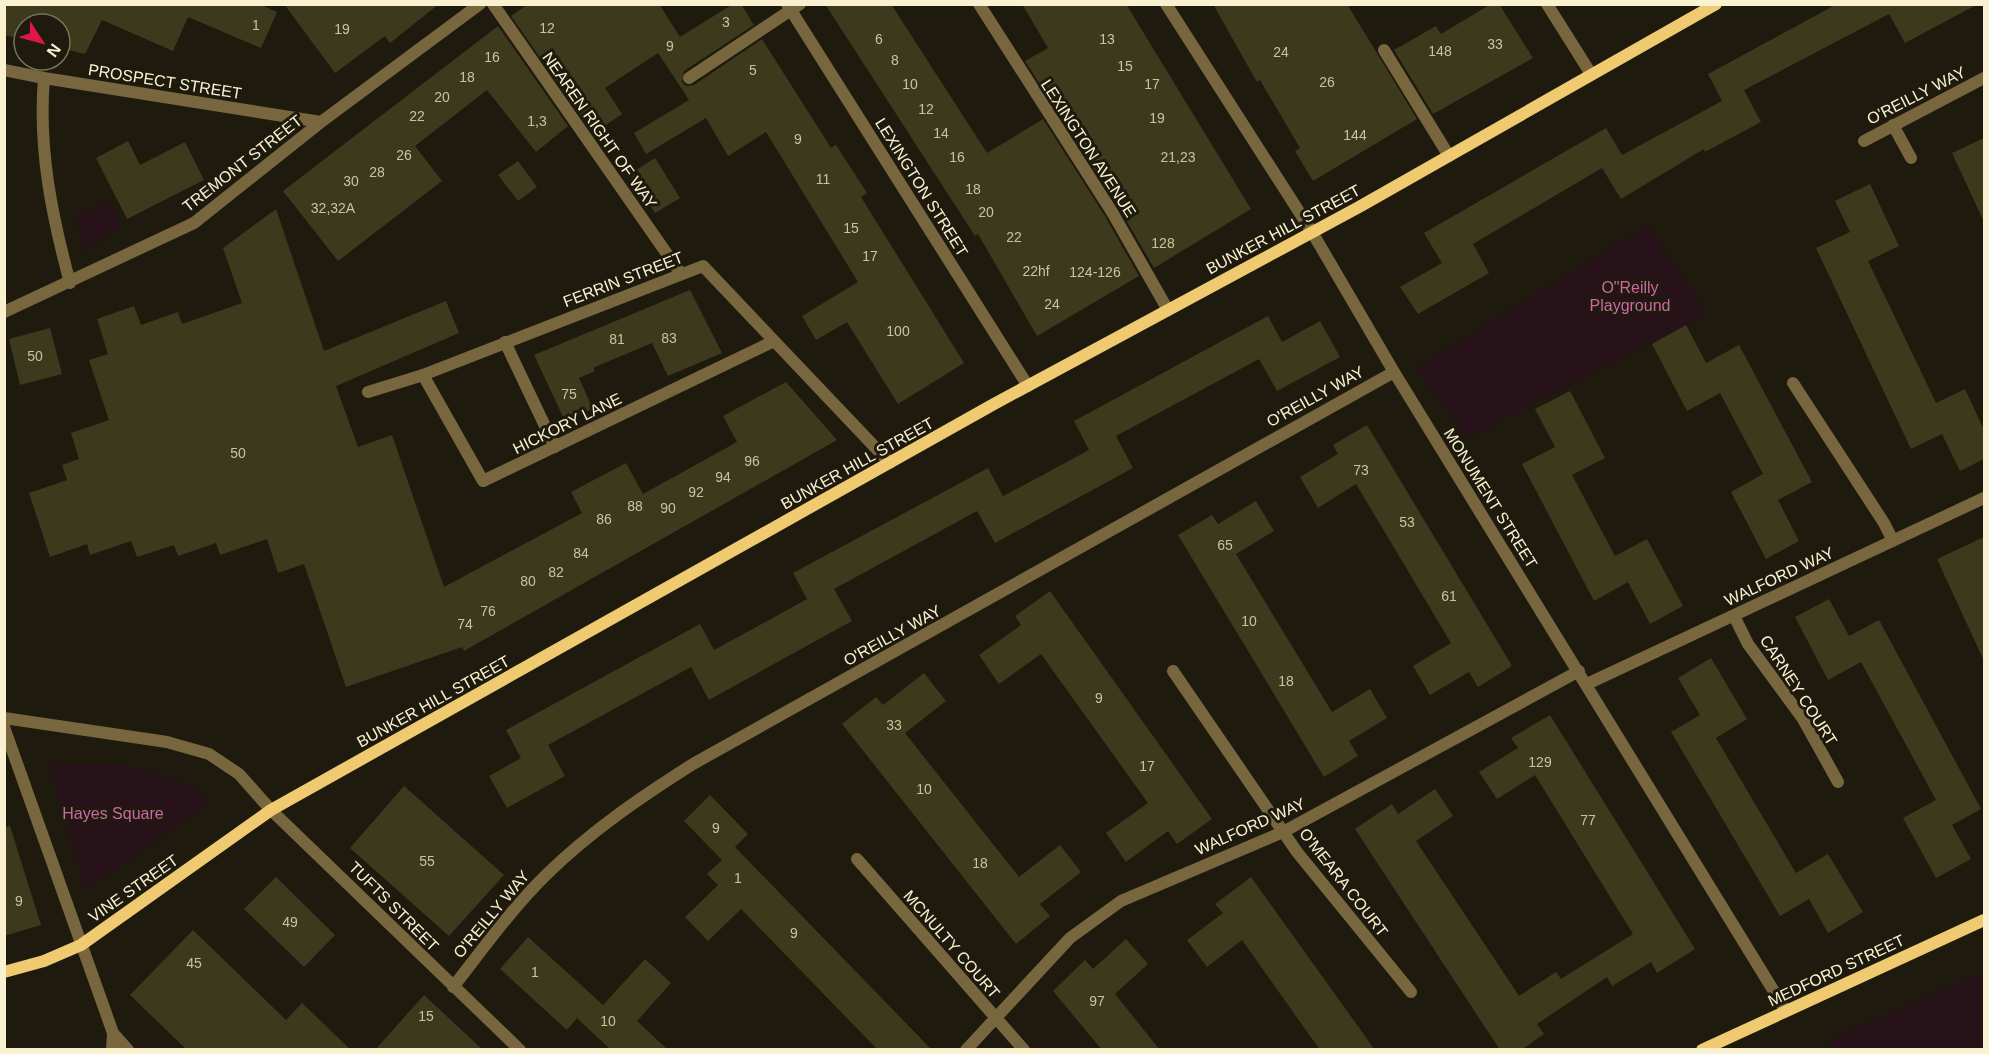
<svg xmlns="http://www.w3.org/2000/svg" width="1989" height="1054" font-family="Arial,sans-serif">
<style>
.green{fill:#271219}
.building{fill:#3c391c}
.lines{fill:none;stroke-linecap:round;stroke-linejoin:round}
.lane{stroke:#78673e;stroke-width:12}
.street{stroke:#78673e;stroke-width:12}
.secondary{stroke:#f0ca71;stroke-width:12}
.labels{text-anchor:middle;stroke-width:6;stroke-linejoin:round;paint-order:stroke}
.number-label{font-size:14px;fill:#cac3a3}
.street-label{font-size:16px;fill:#faf1d0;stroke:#1e1b0e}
.park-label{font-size:16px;fill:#d164a3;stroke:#1e1b0e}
</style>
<rect width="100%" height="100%" fill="#1e1b0e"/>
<path class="green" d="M111 201 120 227 85 252 75 216Z
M1647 225 1708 313 1467 438 1416 368Z
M48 763 119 764 186 783 211 802 86 891Z
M1984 971V1049H1832L1829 1040Z"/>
<path class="building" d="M4 4H259L277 12 261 48 188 17 173 51 102 20 85 54 60 48V24H24V39L4 35Z
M284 4H439L390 43 385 36 335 73Z
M528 4H659L680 37 733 4H741L754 25 684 71 682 82 686 86 694 85 762 39 831 148 836 145 867 193 861 197 964 363 898 404 847 322 816 340 802 316 858 282 766 132 728 156 706 118 646 154 634 133 689 100 658 53 605 88 622 114 600 129 588 111 581 116 511 16Z
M825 4H891L987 153 1043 119 1105 216 1139 276 1037 336 978 234 975 236Z
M1022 4H1126L1251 209 1154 268 1119 208 1025 61 1048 48Z
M1213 4H1347L1417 119 1313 181 1295 151 1300 148 1260 80 1257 82 1244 59Z
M1491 4H1499L1533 58 1433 114 1394 50 1436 26 1441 34Z
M1837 4H1978L1905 43 1889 14 1744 90 1761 122 1705 152 1704 149 1621 199 1602 168 1473 244 1489 273 1418 314 1400 287 1442 263 1424 233 1606 128 1622 155 1722 101 1708 74Z
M498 26 568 126 536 152 487 90 415 146 442 181 338 261 283 191Z
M1984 138V222L1952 153Z
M128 141 140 165 185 142 204 180 127 219 96 158Z
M655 158 680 198 655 213 630 174Z
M518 161 537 187 518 201 498 175Z
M1870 184 1899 246 1868 261 1936 403 1965 389 1984 430V459L1960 471 1942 434 1911 449 1816 248 1850 232 1835 201Z
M276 209 324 351 446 301 459 333 336 386 358 447 392 435 444 587 582 513 571 492 626 463 643 494 737 442 723 416 786 382 837 440 464 651 462 647 346 687 304 564 278 573 267 539 220 555 216 543 178 556 174 545 137 557 131 541 90 555 87 544 50 557 29 493 67 480 62 465 79 459 71 433 109 420 89 360 108 354 97 319 134 306 141 325 178 312 182 324 242 303 223 248Z
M690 290 722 353 668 376 652 343 593 368 595 371 579 378 593 409 565 421 534 355Z
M1268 316 1282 342 1320 321 1340 357 1277 391 1259 359 1116 436 1133 468 995 543 977 511 834 589 852 621 772 665 709 700 691 667 548 745 565 776 507 808 489 776 521 758 506 730 700 624 714 650 769 620 807 599 793 573 988 468 1003 496 1039 477 1089 450 1074 421Z
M1686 325 1706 363 1739 345 1812 482 1778 500 1799 541 1766 559 1731 492 1763 474 1720 393 1687 411 1652 344Z
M50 328 62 374 20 385 9 339Z
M1570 391 1605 458 1572 475 1615 556 1647 539 1683 606 1650 624 1628 582 1594 601 1522 464 1555 447 1535 409Z
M1367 425 1512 666 1478 687 1469 672 1430 695 1413 666 1451 643 1356 484 1318 508 1300 477 1338 454 1333 445Z
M1256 501 1274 531 1236 554 1332 712 1370 689 1387 718 1349 741 1358 756 1324 777 1178 535 1212 515 1218 524Z
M1984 537V661L1937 559Z
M1050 591 1212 819 1177 844 1168 831 1126 862 1106 833 1148 803 1041 654 999 684 979 655 1021 625 1015 616Z
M1829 599 1849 636 1879 620 1981 809 1952 825 1971 859 1936 878 1903 818 1936 800 1861 662 1828 680 1795 617Z
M1711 658 1747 719 1716 738 1796 873 1828 854 1863 912 1828 933 1809 899 1780 916 1671 732 1700 715 1678 678Z
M924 673 946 701 905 733 1019 877 1060 845 1081 872 1040 904 1050 916 1016 944 842 724 876 697 883 705Z
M1550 715 1695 949 1657 973 1651 962 1612 986 1607 977 1537 1024 1544 1034 1521 1050H1500L1355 829 1392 804 1398 814 1435 789 1453 816 1416 841 1519 996 1556 972 1561 979 1633 934 1535 775 1497 799 1479 772 1518 748 1511 738Z
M404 786 504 875 449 936 350 848Z
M710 795 748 834 735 847 932 1050H878L741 909 708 941 685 917 718 885 707 874 722 860 684 821Z
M10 826 41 925 4 936V827Z
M276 877 335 935 304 967 244 909Z
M1251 877 1375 1050H1320L1242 940 1207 967 1187 940 1223 913 1215 904Z
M193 930 286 1020 302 1003 351 1050H187L130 995Z
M528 937 603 1005 645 959 671 983 637 1021 668 1050H611L577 1018 567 1030 500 969Z
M1126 939 1148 964 1115 994 1160 1050H1102L1053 991 1085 960 1093 969Z
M424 995 483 1050H375Z"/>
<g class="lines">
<path class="lane" d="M493 4 681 274
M979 4 1112 212 1168 310
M1384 50 1449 156
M689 78 800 4
M505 342 555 447
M423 375 483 481 774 341"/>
<path class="street" d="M787 4 1028 386
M1166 4 1312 232 1394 372 1786 1011
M1547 4 1591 74
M4 70 44 78 321 122
M44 78C38 149 52 216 70 283
M1893 125 1911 158
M1864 141 1984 78
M4 312 194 223 321 122 480 4
M1793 383 1884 523 1893 541
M368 392 423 375 703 266 890 463
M1734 616 1748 644 1803 719 1838 782
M1173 671 1297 852 1411 992
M1587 684 1984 498
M4 718 167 742 209 754 239 774 271 810 520 1050
M4 727 113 1033 112 1050
M857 859 1024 1050
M453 987C483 949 512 908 547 874 591 831 641 797 693 764L1394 372
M113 1033 128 1050
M966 1050 1070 938 1121 901 1283 832 1579 671"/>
<path class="secondary" d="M4 972 44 961 81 945 271 810 994 404 1359 207 1716 4
M1702 1050 1984 920"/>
</g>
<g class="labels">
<g class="number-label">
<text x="726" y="27">3</text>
<text x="256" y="30">1</text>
<text x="547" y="33">12</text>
<text x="342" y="34">19</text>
<text x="879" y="44">6</text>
<text x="1107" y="44">13</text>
<text x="1495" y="49">33</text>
<text x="670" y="51">9</text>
<text x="1440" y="56">148</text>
<text x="1281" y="57">24</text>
<text x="492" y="62">16</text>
<text x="895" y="65">8</text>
<text x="1125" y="71">15</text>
<text x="753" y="75">5</text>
<text x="467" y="82">18</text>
<text x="1327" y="87">26</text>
<text x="910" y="89">10</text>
<text x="1152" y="89">17</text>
<text x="442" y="102">20</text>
<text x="926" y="114">12</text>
<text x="417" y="121">22</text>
<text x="1157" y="123">19</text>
<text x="537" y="126">1,3</text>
<text x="941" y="138">14</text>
<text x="1355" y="140">144</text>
<text x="798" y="144">9</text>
<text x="404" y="160">26</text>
<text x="957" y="162">16</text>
<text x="1178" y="162">21,23</text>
<text x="377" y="177">28</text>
<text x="823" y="184">11</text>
<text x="351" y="186">30</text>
<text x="973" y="194">18</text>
<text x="333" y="213">32,32A</text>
<text x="986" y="217">20</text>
<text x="851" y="233">15</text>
<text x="1014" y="242">22</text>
<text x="1163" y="248">128</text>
<text x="870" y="261">17</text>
<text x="1036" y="276">22hf</text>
<text x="1095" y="277">124-126</text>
<text x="1052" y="309">24</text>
<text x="898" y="336">100</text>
<text x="669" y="343">83</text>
<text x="617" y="344">81</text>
<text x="35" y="361">50</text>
<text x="569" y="399">75</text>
<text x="238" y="458">50</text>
<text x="752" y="466">96</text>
<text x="1361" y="475">73</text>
<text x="723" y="482">94</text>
<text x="696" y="497">92</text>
<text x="635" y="511">88</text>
<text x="668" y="513">90</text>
<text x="604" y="524">86</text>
<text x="1407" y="527">53</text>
<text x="1225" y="550">65</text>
<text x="581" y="558">84</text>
<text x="556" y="577">82</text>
<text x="528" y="586">80</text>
<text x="1449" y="601">61</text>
<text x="488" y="616">76</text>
<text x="1249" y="626">10</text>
<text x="465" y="629">74</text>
<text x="1286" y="686">18</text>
<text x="1099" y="703">9</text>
<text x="894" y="730">33</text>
<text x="1540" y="767">129</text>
<text x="1147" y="771">17</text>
<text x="924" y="794">10</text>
<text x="1588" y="825">77</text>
<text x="716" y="833">9</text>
<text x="427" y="866">55</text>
<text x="980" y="868">18</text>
<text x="738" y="883">1</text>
<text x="19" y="906">9</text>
<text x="290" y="927">49</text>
<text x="794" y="938">9</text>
<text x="194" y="968">45</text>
<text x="535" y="977">1</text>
<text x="1097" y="1006">97</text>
<text x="426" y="1021">15</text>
<text x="608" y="1026">10</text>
</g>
<g class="street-label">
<text transform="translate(165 81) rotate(9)" y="6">PROSPECT STREET</text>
<text transform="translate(1916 95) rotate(-27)" y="6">O'REILLY WAY</text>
<text transform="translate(600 130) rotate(55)" y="6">NEAREN RIGHT OF WAY</text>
<text transform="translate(1089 148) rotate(57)" y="6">LEXINGTON AVENUE</text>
<text transform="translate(242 163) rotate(-38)" y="6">TREMONT STREET</text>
<text transform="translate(922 187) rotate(58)" y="6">LEXINGTON STREET</text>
<text transform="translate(1283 229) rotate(-28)" y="6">BUNKER HILL STREET</text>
<text transform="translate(623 279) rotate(-21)" y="6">FERRIN STREET</text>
<text transform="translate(1315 396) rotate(-29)" y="6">O'REILLY WAY</text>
<text transform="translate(567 423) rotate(-26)" y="6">HICKORY LANE</text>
<text transform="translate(857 463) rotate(-29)" y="6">BUNKER HILL STREET</text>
<text transform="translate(1491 498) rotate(58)" y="6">MONUMENT STREET</text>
<text transform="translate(1779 576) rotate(-25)" y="6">WALFORD WAY</text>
<text transform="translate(892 635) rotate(-29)" y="6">O'REILLY WAY</text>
<text transform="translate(1799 690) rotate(57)" y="6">CARNEY COURT</text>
<text transform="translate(433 701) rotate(-29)" y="6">BUNKER HILL STREET</text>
<text transform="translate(1250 826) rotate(-24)" y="6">WALFORD WAY</text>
<text transform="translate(1344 882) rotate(52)" y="6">O'MEARA COURT</text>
<text transform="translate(133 888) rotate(-35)" y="6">VINE STREET</text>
<text transform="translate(394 906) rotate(45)" y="6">TUFTS STREET</text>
<text transform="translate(491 914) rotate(-50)" y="6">O'REILLY WAY</text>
<text transform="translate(952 944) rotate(49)" y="6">MCNULTY COURT</text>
<text transform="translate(1836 970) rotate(-25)" y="6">MEDFORD STREET</text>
</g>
<g class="park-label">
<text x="1630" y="293">O"Reilly<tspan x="1630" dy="18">Playground</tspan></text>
<text x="113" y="819">Hayes Square</text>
</g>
</g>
<rect width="1989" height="1054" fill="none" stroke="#faf1d0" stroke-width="12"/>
<g transform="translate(42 42) rotate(126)"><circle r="28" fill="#1e1b0e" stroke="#76715c" stroke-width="1.5"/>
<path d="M0-4.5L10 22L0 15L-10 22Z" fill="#de1844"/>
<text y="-9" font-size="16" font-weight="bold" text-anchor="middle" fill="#faf1d0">N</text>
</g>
</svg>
